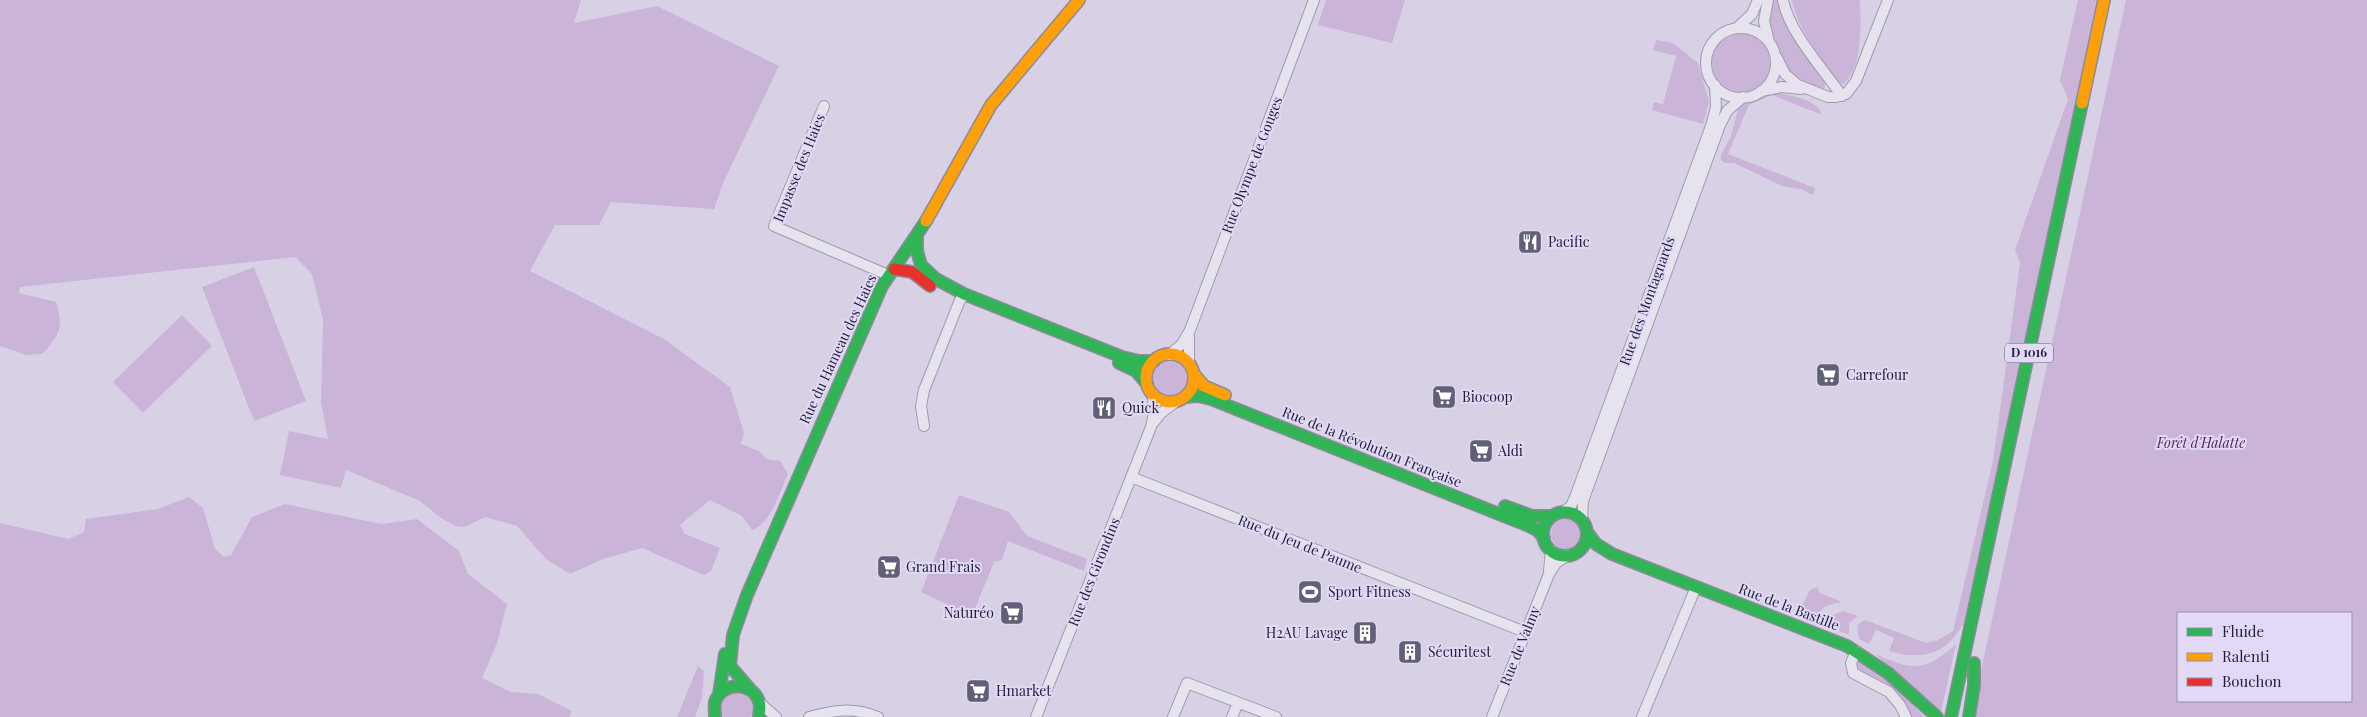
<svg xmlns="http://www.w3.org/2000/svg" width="2367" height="717" font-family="'Playfair Display',serif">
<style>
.green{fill:#cab4d8;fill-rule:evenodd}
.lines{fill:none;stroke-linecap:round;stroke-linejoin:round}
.street-casing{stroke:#9e9aac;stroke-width:12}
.fast-casing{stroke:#8e8a9c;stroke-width:14}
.slow-casing{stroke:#8e8a9c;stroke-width:14}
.jam-casing{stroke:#8e8a9c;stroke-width:14}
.street{stroke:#e6e3ee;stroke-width:10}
.fast{stroke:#30b455;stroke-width:11}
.slow{stroke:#ff9f0a;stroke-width:11}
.jam{stroke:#e5322d;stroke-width:11}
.labels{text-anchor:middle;stroke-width:4;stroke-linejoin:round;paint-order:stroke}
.shield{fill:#e2d9f6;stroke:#5c5874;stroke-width:1}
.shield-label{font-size:12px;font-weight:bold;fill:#23213c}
.street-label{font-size:14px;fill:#23213c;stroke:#e2d9f6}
.poi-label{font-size:14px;fill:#23213c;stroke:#e2d9f6;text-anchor:start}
.park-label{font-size:14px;font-style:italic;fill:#502858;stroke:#e2d9f6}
</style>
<rect width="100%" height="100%" fill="#d8d1e6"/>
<path class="green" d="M0 0H581L574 23 657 6 779 66 723 183 714 209 611 202 599 225H555L530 271 664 339 730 387 744 433 741 444 759 451 766 459 780 461 788 474C780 491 771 524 752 530L742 516 710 500 680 525 685 534 720 548 711 571 704 575 642 548 603 559 570 574 546 559 517 526 485 517 465 527 456 526 441 518 420 501 346 470 341 488 280 475 289 431 328 439 321 402 323 320 312 274 295 257 20 287 19 293 56 302C64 327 60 335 42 354L26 355 0 346Z
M1326 0H1405L1392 43 1318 25Z
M1771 0H1780L1826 82 1824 89 1795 80 1782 62 1779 48 1768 24Z
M1792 0H1860C1861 23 1863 68 1843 84L1838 83C1821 57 1798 31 1792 0Z
M2078 0H2098L1964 622C1948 654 1922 661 1889 651L1894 638 1876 630 1869 644 1859 639 1857 625 1865 620 1926 643 1938 640 1953 631 1993 461 2020 263 2015 250 2068 99 2060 80Z
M2126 0H2367V717H1971ZM2178 613H2351V701H2178Z
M1712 63a29 29 0 1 1 58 0a29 29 0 1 1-58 0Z
M1656 40 1673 43 1698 63 1709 102 1703 124 1652 110 1654 102 1663 104 1676 56 1653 50Z
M1775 92C1789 96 1817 98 1822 115L1772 95 1749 105 1728 154 1815 188 1813 195 1801 189 1782 186 1734 163H1725L1721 160V155L1731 136 1738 109 1742 104Z
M254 267 306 401 254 421 202 287Z
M182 315 212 346 143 413 113 382Z
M1153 378a17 17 0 1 1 34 0a17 17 0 1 1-34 0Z
M959 495 1009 512 1027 536 1087 559 1084 571 1008 541 1002 560 994 562 972 616 921 592Z
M189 497 203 508 215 549 224 557 231 555 252 517 285 504 381 524 417 519 459 551 468 574 507 604 497 643 482 678 511 692 538 694 572 711 569 717H0V523L68 539 84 532 86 519 158 509Z
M1551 534a15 15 0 1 1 30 0a15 15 0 1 1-30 0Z
M1817 587 1820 593 1842 602C1824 606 1822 605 1815 623L1802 617 1800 610 1810 590Z
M1843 611 1858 616 1849 623V635L1831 627V616Z
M1956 644 1940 716 1875 654C1912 670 1925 673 1956 644Z
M1858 660C1880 660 1909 701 1924 717H1912C1904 702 1895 690 1881 681 1871 675 1862 676 1855 666Z
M698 666 704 671 702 698 695 717H677Z
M736 691C749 695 757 703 751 717H722C717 703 724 696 736 691Z"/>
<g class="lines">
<defs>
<path id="street" d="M1768 0 1764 21 1769 42
M1783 0C1789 32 1823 69 1842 96
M1737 28 1752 14 1758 0
M1706 63a35 35 0 1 1 70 0a35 35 0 1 1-70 0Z
M1777 58 1785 74 1798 85 1828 97H1836L1846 94 1856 81 1888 0
M1761 91 1782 87 1801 89
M824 106 774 226 888 275
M1189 336V364
M1169 355 1182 344 1190 330 1314 0
M1154 422 1161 413 1177 401
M924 426 921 406 924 390 960 300 964 296H969
M1131 477 1525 632
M1563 512 1571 506 1575 497 1711 126 1716 107 1715 85
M1582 520 1583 501 1720 125 1727 111 1743 97
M1549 571 1551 550
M1856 651 1851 663 1853 673 1889 692 1900 705 1906 717
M760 703 776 717
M809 717C833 710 854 707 878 717
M1036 717 1151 427 1154 413 1153 394
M1173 717 1187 683 1276 717
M1232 717 1238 703
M1492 717 1549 574 1556 563 1568 555
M1642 717 1696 587"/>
<path id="fast" d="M917 236V251L921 265 936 279 964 294 1122 357 1139 361H1154
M1119 363 1136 371 1147 384
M1185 397 1198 396 1211 399 1529 526 1537 530 1544 538
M1505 506 1532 516H1552
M1543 534a22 22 0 1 1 44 0a22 22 0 1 1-44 0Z
M1587 532 1596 544 1612 554 1847 646 1888 673 1937 717
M750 689 730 666 733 635 747 595 882 286 926 221
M719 694 725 654
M715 717C715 712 714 706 715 702 722 681 753 681 759 702 761 706 759 712 759 717
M1951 717 2082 103
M1969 717 1974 685V663"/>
<path id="slow" d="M2082 103 2104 0
M926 221 991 105 1079 0
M1146 378a24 24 0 1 1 48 0a24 24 0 1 1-48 0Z
M1194 374 1204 386 1225 395"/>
<path id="jam" d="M894 269 912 272 930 286"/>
</defs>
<use href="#street" class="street-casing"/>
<use href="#fast" class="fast-casing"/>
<use href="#slow" class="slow-casing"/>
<use href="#jam" class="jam-casing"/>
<use href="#street" class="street"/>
<use href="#fast" class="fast"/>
<use href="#slow" class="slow"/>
<use href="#jam" class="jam"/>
</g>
<defs>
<symbol id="restaurant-square" viewBox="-11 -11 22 22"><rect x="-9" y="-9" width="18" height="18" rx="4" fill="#625f78" stroke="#e2d9f6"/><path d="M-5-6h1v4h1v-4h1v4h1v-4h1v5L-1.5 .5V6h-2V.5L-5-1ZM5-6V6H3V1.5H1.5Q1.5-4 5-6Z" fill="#fff"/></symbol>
<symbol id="supermarket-square" viewBox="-11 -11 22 22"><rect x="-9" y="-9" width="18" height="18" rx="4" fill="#625f78" stroke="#e2d9f6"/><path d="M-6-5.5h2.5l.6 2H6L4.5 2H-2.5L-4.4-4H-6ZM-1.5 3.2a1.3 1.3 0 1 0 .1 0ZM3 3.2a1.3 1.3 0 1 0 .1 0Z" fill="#fff"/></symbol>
<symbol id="stadium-square" viewBox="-11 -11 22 22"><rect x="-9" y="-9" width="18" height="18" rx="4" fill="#625f78" stroke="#e2d9f6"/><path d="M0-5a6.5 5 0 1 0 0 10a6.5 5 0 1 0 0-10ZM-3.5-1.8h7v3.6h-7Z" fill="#fff"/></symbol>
<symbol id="building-square" viewBox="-11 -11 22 22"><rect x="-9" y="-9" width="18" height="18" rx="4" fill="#625f78" stroke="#e2d9f6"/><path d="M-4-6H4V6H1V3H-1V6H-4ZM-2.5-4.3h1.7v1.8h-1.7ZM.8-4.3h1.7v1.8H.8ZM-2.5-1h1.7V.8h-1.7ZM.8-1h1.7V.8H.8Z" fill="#fff"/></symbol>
</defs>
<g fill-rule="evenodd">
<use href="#restaurant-square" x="1516" y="228" width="28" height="28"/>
<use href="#supermarket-square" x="1814" y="361" width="28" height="28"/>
<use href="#supermarket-square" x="1430" y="383" width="28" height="28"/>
<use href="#restaurant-square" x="1090" y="394" width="28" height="28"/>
<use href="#supermarket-square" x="1467" y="437" width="28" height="28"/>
<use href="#supermarket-square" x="875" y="553" width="28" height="28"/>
<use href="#stadium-square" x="1296" y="578" width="28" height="28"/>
<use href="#supermarket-square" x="998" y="599" width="28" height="28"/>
<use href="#building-square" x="1351" y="619" width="28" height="28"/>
<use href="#building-square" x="1396" y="638" width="28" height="28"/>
<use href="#supermarket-square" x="964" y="677" width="28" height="28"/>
</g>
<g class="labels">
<rect class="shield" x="2005" y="343.5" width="48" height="19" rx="4"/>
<g class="shield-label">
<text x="2029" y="357">D 1016</text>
</g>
<g class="street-label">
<text transform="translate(1252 165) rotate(-69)" y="5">Rue Olympe de Gouges</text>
<text transform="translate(799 168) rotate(-68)" y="5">Impasse des Haies</text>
<text transform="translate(1647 301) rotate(-70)" y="5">Rue des Montagnards</text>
<text transform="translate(838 349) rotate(-65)" y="5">Rue du Hameau des Haies</text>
<text transform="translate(1372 447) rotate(22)" y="5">Rue de la Révolution Française</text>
<text transform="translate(1300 544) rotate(22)" y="5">Rue du Jeu de Paume</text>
<text transform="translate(1094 572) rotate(-68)" y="5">Rue des Girondins</text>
<text transform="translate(1789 607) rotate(21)" y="5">Rue de la Bastille</text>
<text transform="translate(1520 646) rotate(-68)" y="5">Rue de Valmy</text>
</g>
<g class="poi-label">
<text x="1548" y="247">Pacific</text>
<text x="1846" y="380">Carrefour</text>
<text x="1462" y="402">Biocoop</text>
<text x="1122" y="413">Quick</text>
<text x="1498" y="456">Aldi</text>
<text x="906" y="572">Grand Frais</text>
<text x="1328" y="597">Sport Fitness</text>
<text x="994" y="618" text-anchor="end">Naturéo</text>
<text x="1348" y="638" text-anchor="end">H2AU Lavage</text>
<text x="1428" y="657">Sécuritest</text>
<text x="996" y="696">Hmarket</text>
</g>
<g class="park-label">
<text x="2201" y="448">Forêt d'Halatte</text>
</g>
</g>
<rect x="2177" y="612" width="175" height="90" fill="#e2d9f6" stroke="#968fac"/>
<rect x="2187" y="628" width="25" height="8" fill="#30b455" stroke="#968fac"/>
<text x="2222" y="637" font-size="15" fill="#23213c">Fluide</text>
<rect x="2187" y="653" width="25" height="8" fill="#ff9f0a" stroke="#968fac"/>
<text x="2222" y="662" font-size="15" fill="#23213c">Ralenti</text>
<rect x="2187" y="678" width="25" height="8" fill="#e5322d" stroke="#968fac"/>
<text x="2222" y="687" font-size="15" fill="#23213c">Bouchon</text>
</svg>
